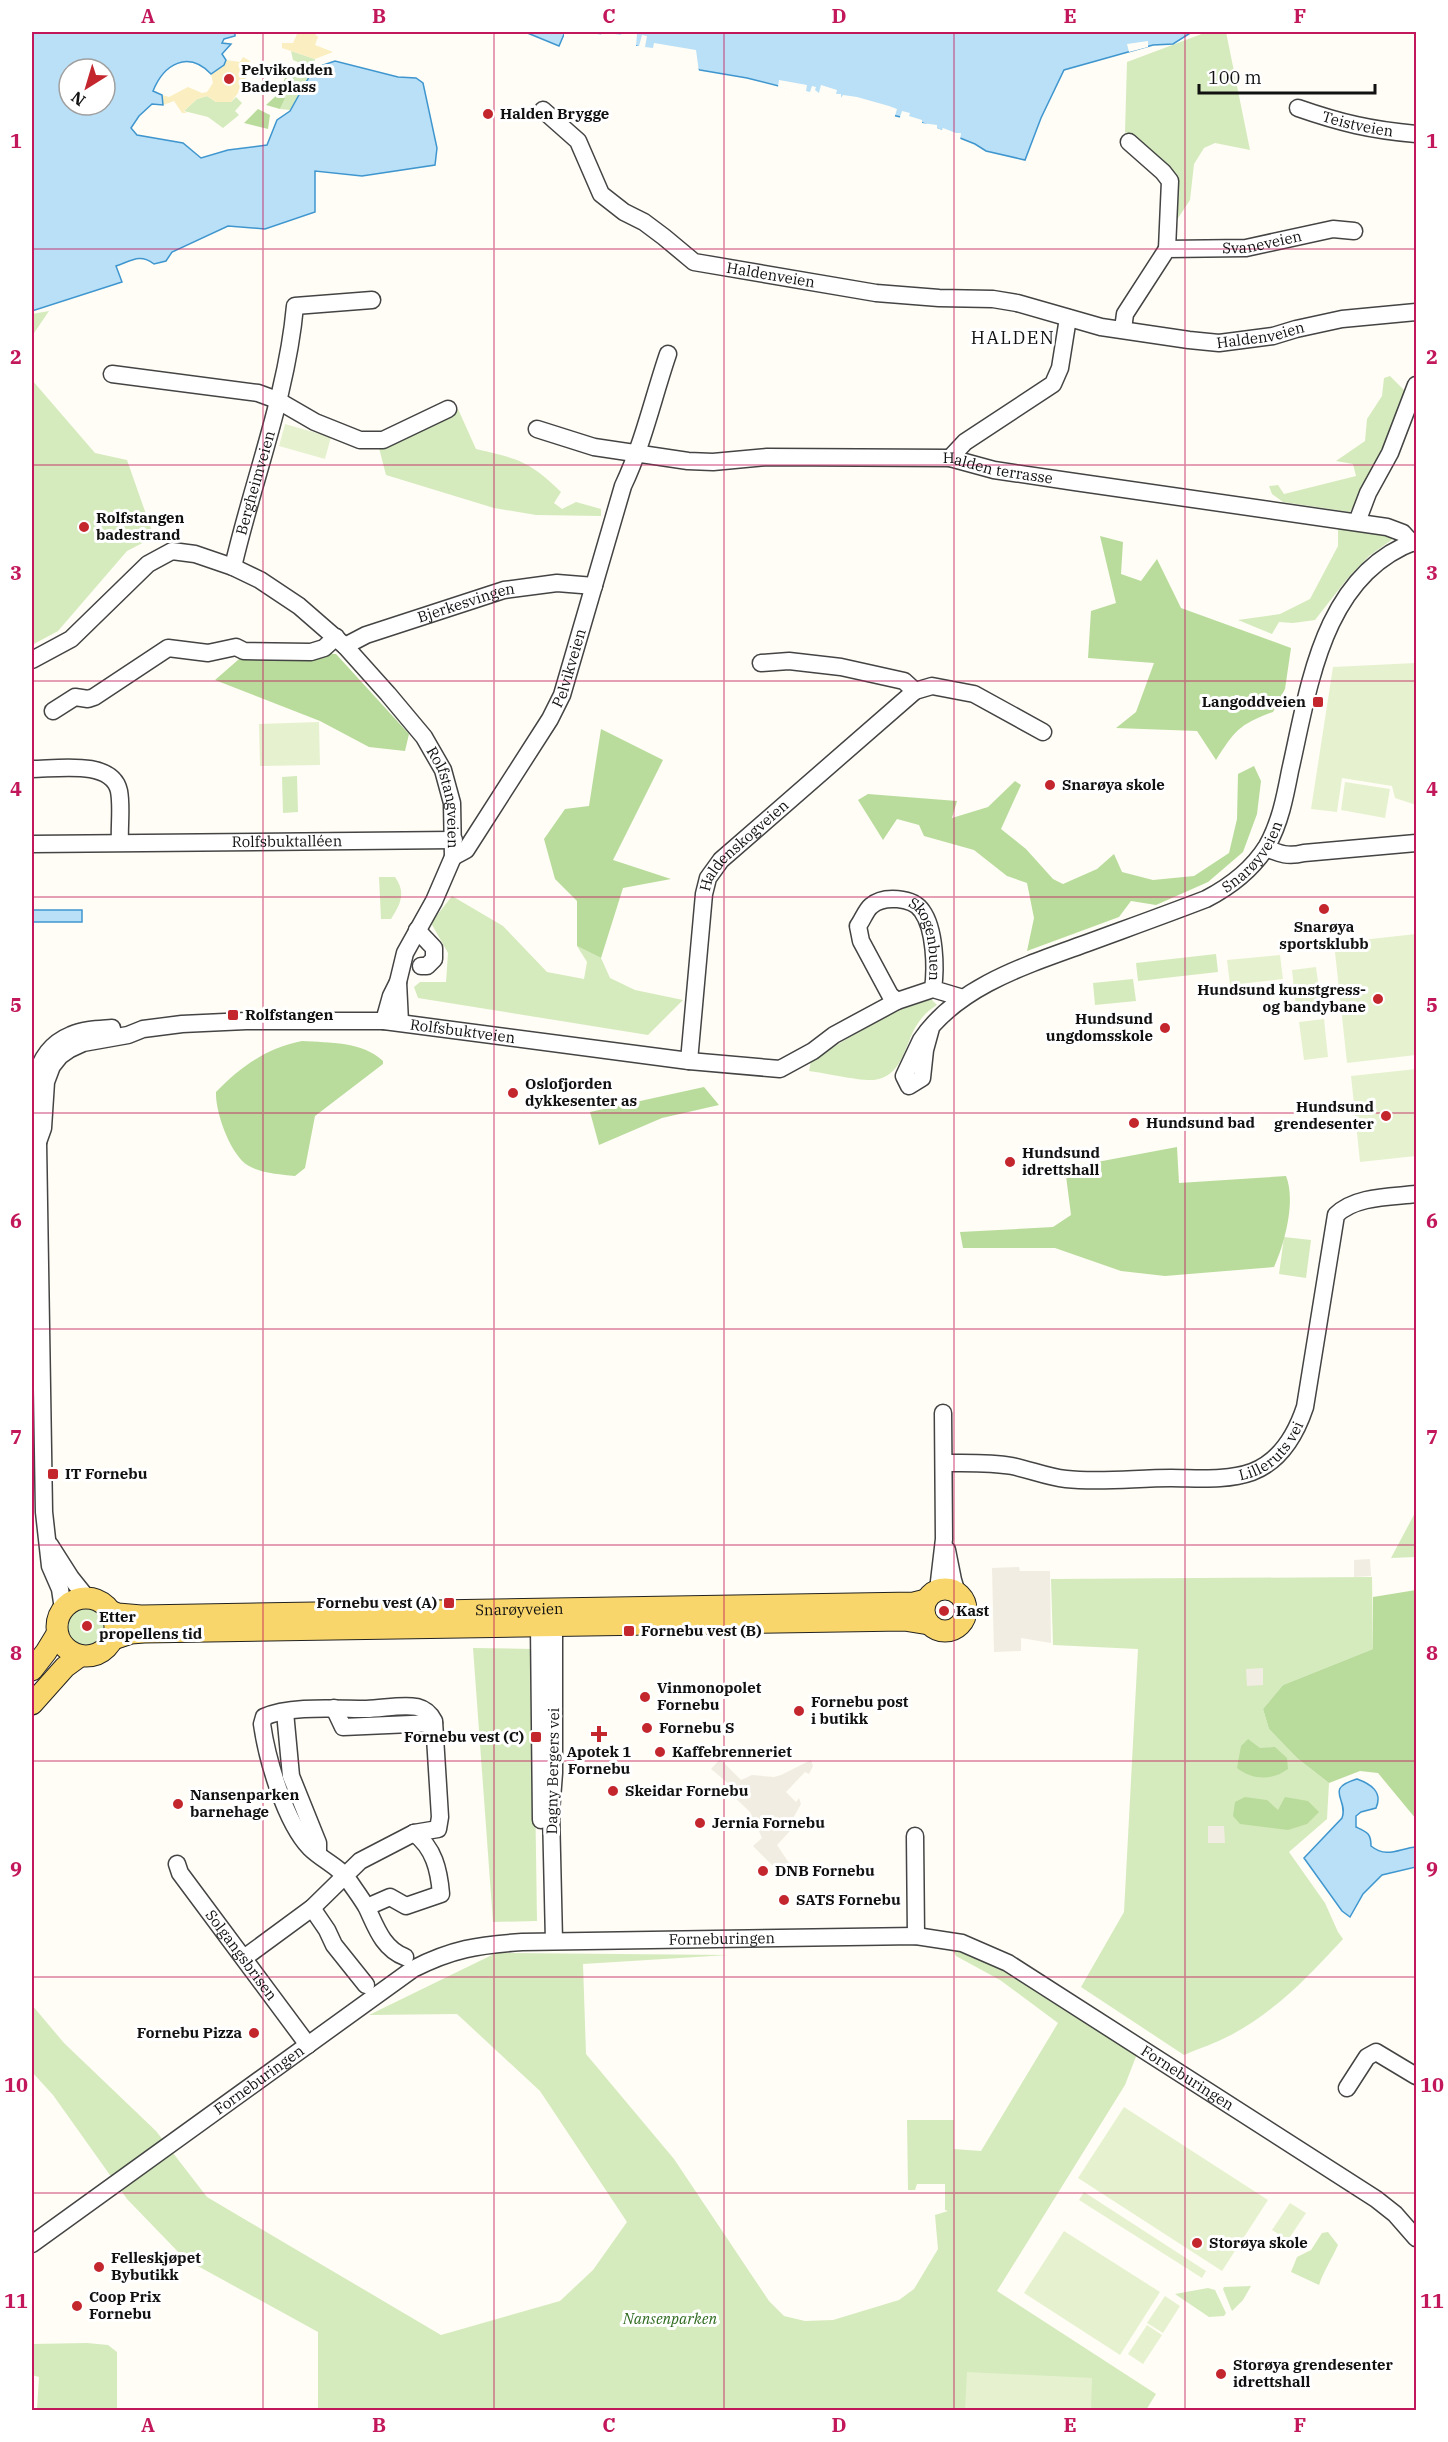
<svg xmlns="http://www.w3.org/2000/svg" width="1448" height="2442" font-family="'IBM Plex Serif',serif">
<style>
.green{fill:#d5ebbd}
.forest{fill:#b9dc9c}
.sand{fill:#fbeec1}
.pitch{fill:#e6f2cf}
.plaza{fill:#f1ede2}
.water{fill:#b9e0f7;stroke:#3f96cf;stroke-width:1.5;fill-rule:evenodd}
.pier{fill:#fffdf5}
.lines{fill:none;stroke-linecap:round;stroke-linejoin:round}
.minor-casing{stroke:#444;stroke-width:19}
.major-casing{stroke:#222;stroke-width:23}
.minor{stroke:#fff;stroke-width:16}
.major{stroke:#f9d66b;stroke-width:21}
.grid{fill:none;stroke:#c2185b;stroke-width:1.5;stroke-opacity:0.55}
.poi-dot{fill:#c4262e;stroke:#fff;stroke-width:2}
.labels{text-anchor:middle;stroke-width:6;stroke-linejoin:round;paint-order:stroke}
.poi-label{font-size:15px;font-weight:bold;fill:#111;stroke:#fff;text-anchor:start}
.street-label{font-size:15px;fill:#111;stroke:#fff}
.park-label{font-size:15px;font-style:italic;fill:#2f6b1f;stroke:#fff}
.quarter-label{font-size:18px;letter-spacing:1.5px;fill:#111;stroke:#fff}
.neatline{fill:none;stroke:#c2185b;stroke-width:2}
.grid-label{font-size:20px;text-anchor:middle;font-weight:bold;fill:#c2185b}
</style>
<rect width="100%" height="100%" fill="#fffdf5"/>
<path class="green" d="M1207 32H1226L1250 150 1215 143 1204 148 1194 164 1190 200 1167 235 1174 174 1125 132 1127 62Z
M291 51 315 59 314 68 304 87 296 83 295 86 302 90 290 110 280 109 297 73 298 62 293 60Z
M207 96 216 102H231L236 97 242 103 235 111 239 115 223 128 208 117 184 111 197 99Z
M49 311 32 336V314Z
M1390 376 1405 391 1385 452 1350 512 1283 502 1272 494 1269 486 1278 485 1284 494 1356 476 1353 464 1336 461 1365 441 1367 419 1382 396 1384 378Z
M32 380 95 453 127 460 154 537 127 551 58 631 32 645Z
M458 409 476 449C519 459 529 461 561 492L554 503 562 509 576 502 601 509V516L536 515 494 508 386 475 378 444Z
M1338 526 1397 536 1369 556 1347 579 1315 620 1293 623 1279 622 1272 634 1238 620 1280 614 1310 599 1338 546Z
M297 776 298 812 283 813 282 777Z
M379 877H395C406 892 401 904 391 919H381Z
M452 896 503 926 547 972 584 979 587 962 577 946 601 958 610 978 635 990 683 1000 648 1035 418 998 414 987 420 982H446L448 953 431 923Z
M1216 954 1218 972 1138 981 1136 963Z
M1133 979 1136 1001 1095 1005 1093 983Z
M929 997 937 1005C927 1011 921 1018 915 1028 904 1048 902 1076 874 1080 858 1081 826 1073 809 1071L811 1061C849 1037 888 1014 929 997Z
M1284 1237 1311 1240 1306 1278 1279 1274Z
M1416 1511V1557L1391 1558Z
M1372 1577 1373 1649 1283 1685 1263 1709 1269 1729 1297 1758 1329 1783 1327 1819 1289 1852 1325 1903 1338 1932 1343 1939C1309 1976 1276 2011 1231 2035 1216 2043 1200 2048 1184 2055L1081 1987 1124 1912 1138 1649 1053 1645 1051 1579Z
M67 1626a19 19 0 1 1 38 0a19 19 0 1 1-38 0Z
M473 1648 533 1649 537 1921 493 1922Z
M950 1946 1003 1968 1137 2054 1125 2085 997 2291 1156 2394 1146 2410H318V2332L185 2259 127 2199 53 2095 32 2072V2005L64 2043 156 2131 207 2197 441 2335 560 2301 593 2270 627 2222 540 2091 457 2014 369 2015 496 1953 728 1955 583 1964 586 2054 674 2159 769 2301 784 2316 805 2321 833 2320 899 2300 914 2289 938 2249 935 2215 948 2211 945 2210V2184H917L915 2190H908L907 2120H954V2149L981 2151 1058 2023 1000 1980 956 1956Z
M1328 2232 1338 2245C1332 2259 1324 2270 1319 2285L1291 2272 1297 2257 1311 2250 1322 2233Z
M1251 2286 1243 2300 1232 2311 1223 2289 1224 2287Z
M1208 2288 1215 2290 1226 2313 1224 2316 1209 2317 1175 2294Z
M87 2343 108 2345 117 2352V2410H37L39 2377 32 2375V2344Z"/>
<path class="forest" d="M289 69 296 70 297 73 280 109 266 105 278 94Z
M258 109 270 115 268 129 244 123Z
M1100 536 1123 542 1121 574 1141 581 1157 559 1181 608 1291 648 1285 689 1273 712C1238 725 1235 731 1216 760L1197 731 1116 728 1136 712 1154 663 1088 658 1091 611 1116 603Z
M246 653 336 654 409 734 405 751 369 747 320 721 215 680Z
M601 729 663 760 613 860 671 879 623 888 601 958 577 946V901L555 879 544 839 565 809 589 806Z
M1254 766 1261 781 1257 814 1243 852 1208 882 1156 905 1131 901 1119 917 1027 951 1034 918 1027 883 1007 876 974 850 924 836 919 825 897 819 883 840 858 800 868 794 957 801 952 818 988 807 1015 781 1021 785 1001 829 1026 849 1053 879 1063 884 1097 869 1114 854 1122 872 1153 880 1194 876 1229 853 1237 819 1238 774Z
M302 1041C330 1043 362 1041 383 1061V1064L315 1116 305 1168 295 1176C280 1174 263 1174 249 1166 231 1157 215 1112 216 1092 241 1066 267 1048 302 1041Z
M704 1087 719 1105 662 1118 599 1145 590 1112Z
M1177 1147 1179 1183 1286 1176C1296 1200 1285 1243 1274 1267L1165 1276 1121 1271 1055 1248H963L960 1232 1053 1227 1071 1215 1065 1168Z
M1416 1590V1819L1378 1773 1360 1771 1329 1783 1297 1758 1269 1729 1263 1709 1283 1685 1373 1649V1597Z
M1248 1739 1260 1748 1275 1747 1287 1758 1288 1769C1272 1781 1252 1780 1237 1768L1241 1746Z
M1245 1797 1267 1800 1278 1810 1285 1797 1308 1801 1319 1812 1307 1824 1288 1830 1240 1824 1233 1816 1235 1802Z"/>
<path class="sand" d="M298 32H313L318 37 315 45 333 52 315 59 282 48V43H293Z
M243 57 250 61 244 85 231 102H216L207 96 197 99 184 111 187 113H182L174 101 163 105 162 95 169 97 188 87 202 93 207 92 213 83 211 74 224 65 226 60 240 62Z"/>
<path class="pitch" d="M285 424 331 437 325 459 279 446Z
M1415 663 1416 805 1395 798 1392 786 1342 778 1337 812 1311 809 1333 667Z
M319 722 320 765 260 766 259 724Z
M1345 782 1390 789 1385 818 1341 810Z
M1416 934V1055L1347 1063 1334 943Z
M1280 955 1283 979 1230 985 1227 960Z
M1316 967 1321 1005 1296 1008 1292 970Z
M1324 1019 1328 1057 1304 1060 1299 1022Z
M1416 1069V1156L1360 1162 1351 1076Z
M1124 2107 1268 2200 1222 2271 1078 2178Z
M1084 2192 1206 2271 1202 2278 1079 2200Z
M1290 2203 1306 2213 1288 2240 1272 2230Z
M1064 2231 1160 2292 1120 2355 1024 2293Z
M1165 2296 1180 2306 1163 2333 1147 2323Z
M1147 2325 1162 2335 1143 2364 1128 2354Z
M967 2372 1092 2378 1091 2410H965Z"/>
<path class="plaza" d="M1370 1559 1371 1576 1354 1577V1560Z
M1019 1567 1020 1571H1050L1051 1643 1021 1638V1651L994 1652 992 1568Z
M1263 1668V1685L1247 1686 1246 1669Z
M720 1759 741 1780 752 1775 774 1777 781 1775 811 1760 813 1766 809 1774 805 1772 786 1792 796 1802 799 1798 801 1804 792 1820 790 1831 777 1845 789 1863 776 1869 753 1846 762 1838 750 1812 732 1795 734 1788 711 1769Z
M1208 1826H1224L1225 1843H1208Z"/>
<path class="water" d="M32 32H235V36L224 39 222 43 231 44 222 54 226 60 224 65 211 74C188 50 164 64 153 91L162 95 163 105 152 104 139 116 131 128 137 135 183 143 201 158 228 150 267 145 277 120 290 111 314 68 335 61 398 77 416 78 423 83 437 148 435 165 362 176 315 171V212L265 229 228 226 172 252 166 261 154 264C140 253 131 261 116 266L122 282 32 311ZM69 69H105V105H69Z
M525 32H1192L1173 44 1153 45 1064 70 1041 118 1025 160 986 151 975 144 920 122 747 78 700 70 623 41 565 32 559 46Z
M32 910H82V922H32Z
M1357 1779C1371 1784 1383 1792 1376 1808L1361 1812 1356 1816V1827C1367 1832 1371 1833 1371 1846 1387 1859 1400 1848 1416 1847V1867L1382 1875 1363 1894 1350 1917 1342 1911 1304 1858 1342 1818C1349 1799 1323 1789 1357 1779Z"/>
<path class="pier" d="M564 32H589L601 35 602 32 621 35 622 32H633L637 34 636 46H639L642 35 647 36 645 47 653 48 654 43 696 50 699 72 622 44 566 35 564 41Z
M1148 41V47L1129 52 1127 44Z
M779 80 807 85 806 91 810 92 812 86 816 87 815 90 819 93 821 85 837 90 836 94H841V98L843 95 857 97 889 106 897 109 894 119 778 87Z
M902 111 910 113 909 116 922 120V123L937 125V128L942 130 943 128 956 133H961L960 141 899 120Z"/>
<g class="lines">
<defs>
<g id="minor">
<path id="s1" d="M1298 108C1341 123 1371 130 1416 134"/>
<path id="s2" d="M543 110 578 141 601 194 624 212 644 222 664 237 694 262 876 293 939 298 993 299 1017 303 1101 327 1189 340 1219 343 1273 336 1296 329 1342 319 1416 312"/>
<path d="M1129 142 1163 172 1170 181 1167 249"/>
<path id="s3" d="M1123 329 1125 314 1167 249 1246 248 1333 229 1354 231"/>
<path d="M112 374 258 393 277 400 315 422 360 440H383L448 409"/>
<path id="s4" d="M537 429 594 447 688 461 713 462 767 457 950 458 994 470 1075 482 1387 527 1403 533 1412 543"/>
<path d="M950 458 965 442 1053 384 1060 368 1068 318"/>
<path d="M1357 522 1368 493 1390 453 1416 385"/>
<path id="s5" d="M233 567C253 480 287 395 295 306L372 300"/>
<path id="s6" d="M345 646 366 635 504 590 557 583 594 586"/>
<path id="s7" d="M32 660 71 639 148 564 172 551 195 554 233 567 260 580 299 606 345 646 388 694 424 737 443 770 452 803 453 857 434 901 405 953 398 982 391 996 384 1021"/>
<path d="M761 663 789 661 841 667 904 681 915 691"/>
<path d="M53 711 75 697 88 699 94 697 168 648 208 653 236 647 244 651 311 652 324 648 336 637"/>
<path d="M32 769C56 769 112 759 119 791 122 807 119 826 120 842"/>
<path id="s8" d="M32 844 454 840"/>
<path d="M1266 848C1280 854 1288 857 1304 853L1416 843"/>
<path id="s9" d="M453 857 466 850 550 719 562 695 623 486C643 444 653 398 668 354"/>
<path d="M417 930 434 948V959L427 966H421"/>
<path d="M398 982 400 1022"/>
<path id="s10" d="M933 989 897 1001 890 995 861 941 858 926C862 921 866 910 871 906 883 895 913 897 922 911 935 929 936 968 933 989L963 998"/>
<path id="s11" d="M931 1028 925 1050 922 1078 909 1086 904 1076 921 1040C958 985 1030 964 1090 942 1128 928 1167 914 1206 899 1231 886 1252 870 1267 846 1280 823 1285 797 1290 771 1309 688 1322 575 1416 541"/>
<path id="s12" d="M689 1061 704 894 708 878 721 860 915 691 932 686 974 694 1043 732"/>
<path id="s13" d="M38 1142 43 1128 46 1082 52 1066 60 1056 70 1049 83 1043 128 1035 143 1029 182 1024 246 1021H384L689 1061 780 1069 813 1051 834 1035 897 1001"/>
<path id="s14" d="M944 1463C967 1463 990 1462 1012 1466 1031 1470 1047 1477 1066 1479 1100 1483 1136 1478 1171 1478 1197 1478 1227 1481 1252 1472 1281 1461 1296 1434 1305 1407L1336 1215C1355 1196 1391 1197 1416 1194"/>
<path d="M50 1545 71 1578 87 1598"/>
<path d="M947 1550 953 1580 957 1593"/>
<path d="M938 1590 944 1539 943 1413"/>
<path d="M63 1609 60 1589 50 1566 44 1512 38 1142C28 1105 29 1052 71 1035 84 1029 99 1029 112 1028"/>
<path d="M546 1618 554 1626V1773L551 1812 554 1941"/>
<path d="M539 1626 541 1820"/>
<path d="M334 1708 343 1727 434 1723"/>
<path d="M285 1712 291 1776 318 1843V1853"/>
<path d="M915 1836 916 1936"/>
<path id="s15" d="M177 1864 180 1873 308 2045"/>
<path d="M367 1907 390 1897 406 1906 441 1894C439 1870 434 1848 414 1833"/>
<path d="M312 1908 327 1930 334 1945 366 1985"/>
<path d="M244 1958 312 1908 360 1861 414 1833 438 1829 440 1817 434 1721C430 1713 425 1709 417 1707 401 1704 382 1709 366 1709 338 1709 290 1705 264 1717L262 1724C267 1759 285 1822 310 1848 322 1860 340 1867 349 1881 355 1890 362 1899 367 1908 376 1927 383 1949 405 1957"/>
<path d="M1347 2088 1367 2057 1376 2052 1416 2076"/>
<path id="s16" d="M32 2244 413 1969C452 1949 478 1945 522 1942L916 1936 962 1943 1008 1963 1376 2199 1395 2214 1416 2238"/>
</g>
<g id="major">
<circle cx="945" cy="1610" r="21"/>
<circle cx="86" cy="1627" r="29"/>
<path id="s17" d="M110 1611 118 1614 141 1616 914 1603 926 1600"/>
<path d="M113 1639 131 1633 144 1632 904 1620 929 1624"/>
<path d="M32 1670 46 1652 57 1634"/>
<path d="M32 1704 65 1667 80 1656"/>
</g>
</defs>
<use href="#minor" class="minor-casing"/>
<use href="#major" class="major-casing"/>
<use href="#minor" class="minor"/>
<use href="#major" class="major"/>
</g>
<path class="grid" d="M263 32V2410M494 32V2410M724 32V2410M954 32V2410M1185 32V2410M32 249H1416M32 465H1416M32 681H1416M32 897H1416M32 1113H1416M32 1329H1416M32 1545H1416M32 1761H1416M32 1977H1416M32 2193H1416"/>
<g class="poi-dot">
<circle cx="229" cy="79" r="6"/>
<circle cx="488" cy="114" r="6"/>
<circle cx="84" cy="527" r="6"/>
<rect x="1312" y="696" width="12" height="12" rx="3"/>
<circle cx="1050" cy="785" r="6"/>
<circle cx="1324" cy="909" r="6"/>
<circle cx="1378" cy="999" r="6"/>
<rect x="227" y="1009" width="12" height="12" rx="3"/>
<circle cx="1165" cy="1028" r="6"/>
<circle cx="513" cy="1093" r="6"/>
<circle cx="1386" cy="1116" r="6"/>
<circle cx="1134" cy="1123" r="6"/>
<circle cx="1010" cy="1162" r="6"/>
<rect x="47" y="1468" width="12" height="12" rx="3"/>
<rect x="443" y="1597" width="12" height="12" rx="3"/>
<circle cx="944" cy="1611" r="6"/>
<circle cx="87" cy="1626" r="6"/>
<rect x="623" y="1625" width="12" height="12" rx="3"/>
<circle cx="645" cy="1697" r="6"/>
<circle cx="799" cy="1711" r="6"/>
<circle cx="647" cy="1728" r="6"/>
<path d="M596 1725h6v6h6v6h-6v6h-6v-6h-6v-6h6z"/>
<rect x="530" y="1731" width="12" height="12" rx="3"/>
<circle cx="660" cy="1752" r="6"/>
<circle cx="613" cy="1791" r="6"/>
<circle cx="178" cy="1804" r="6"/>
<circle cx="700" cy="1823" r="6"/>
<circle cx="763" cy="1871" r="6"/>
<circle cx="784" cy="1900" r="6"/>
<circle cx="254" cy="2033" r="6"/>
<circle cx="1197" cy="2243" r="6"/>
<circle cx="99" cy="2267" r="6"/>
<circle cx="77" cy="2306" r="6"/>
<circle cx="1221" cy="2374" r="6"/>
</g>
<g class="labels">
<g class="poi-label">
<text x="241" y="75">Pelvikodden<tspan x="241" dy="17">Badeplass</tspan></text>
<text x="500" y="119">Halden Brygge</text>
<text x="96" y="523">Rolfstangen<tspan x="96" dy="17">badestrand</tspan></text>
<text x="1306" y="707" text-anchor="end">Langoddveien</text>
<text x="1062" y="790">Snarøya skole</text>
<text x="1324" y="932" text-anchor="middle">Snarøya<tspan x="1324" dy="17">sportsklubb</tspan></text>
<text x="1366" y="995" text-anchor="end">Hundsund kunstgress-<tspan x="1366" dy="17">og bandybane</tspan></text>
<text x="245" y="1020">Rolfstangen</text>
<text x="1153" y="1024" text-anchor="end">Hundsund<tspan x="1153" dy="17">ungdomsskole</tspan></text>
<text x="525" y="1089">Oslofjorden<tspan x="525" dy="17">dykkesenter as</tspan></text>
<text x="1374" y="1112" text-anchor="end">Hundsund<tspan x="1374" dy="17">grendesenter</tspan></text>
<text x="1146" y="1128">Hundsund bad</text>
<text x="1022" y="1158">Hundsund<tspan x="1022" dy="17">idrettshall</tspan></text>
<text x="65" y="1479">IT Fornebu</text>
<text x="437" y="1608" text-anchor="end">Fornebu vest (A)</text>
<text x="956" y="1616">Kast</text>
<text x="99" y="1622">Etter<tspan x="99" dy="17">propellens tid</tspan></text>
<text x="641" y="1636">Fornebu vest (B)</text>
<text x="657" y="1693">Vinmonopolet<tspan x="657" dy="17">Fornebu</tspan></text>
<text x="811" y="1707">Fornebu post<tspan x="811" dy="17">i butikk</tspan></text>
<text x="659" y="1733">Fornebu S</text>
<text x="524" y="1742" text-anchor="end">Fornebu vest (C)</text>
<text x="599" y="1757" text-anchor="middle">Apotek 1<tspan x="599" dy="17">Fornebu</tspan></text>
<text x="672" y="1757">Kaffebrenneriet</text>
<text x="625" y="1796">Skeidar Fornebu</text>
<text x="190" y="1800">Nansenparken<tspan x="190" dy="17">barnehage</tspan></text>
<text x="712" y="1828">Jernia Fornebu</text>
<text x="775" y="1876">DNB Fornebu</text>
<text x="796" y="1905">SATS Fornebu</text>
<text x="242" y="2038" text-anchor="end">Fornebu Pizza</text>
<text x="1209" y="2248">Storøya skole</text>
<text x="111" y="2263">Felleskjøpet<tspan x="111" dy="17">Bybutikk</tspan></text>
<text x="89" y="2302">Coop Prix<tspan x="89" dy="17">Fornebu</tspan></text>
<text x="1233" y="2370">Storøya grendesenter<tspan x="1233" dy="17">idrettshall</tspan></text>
</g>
<g class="street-label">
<text dy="5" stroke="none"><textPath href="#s1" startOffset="62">Teistveien</textPath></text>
<text dy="5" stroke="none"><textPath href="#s3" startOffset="188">Svaneveien</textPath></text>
<text dy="5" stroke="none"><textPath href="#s2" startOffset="298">Haldenveien</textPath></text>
<text dy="5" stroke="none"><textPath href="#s2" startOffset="795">Haldenveien</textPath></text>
<text dy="5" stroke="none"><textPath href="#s4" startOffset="466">Halden terrasse</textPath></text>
<text dy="5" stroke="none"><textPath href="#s5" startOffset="87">Bergheimveien</textPath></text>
<text dy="5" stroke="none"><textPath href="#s6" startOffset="129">Bjerkesvingen</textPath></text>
<text dy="5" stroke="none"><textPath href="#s9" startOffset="225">Pelvikveien</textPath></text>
<text dy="5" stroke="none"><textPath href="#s7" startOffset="566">Rolfstangveien</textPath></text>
<text dy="5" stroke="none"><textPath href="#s8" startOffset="255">Rolfsbuktalléen</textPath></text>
<text dy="5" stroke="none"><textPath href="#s12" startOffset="232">Haldenskogveien</textPath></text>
<text dy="5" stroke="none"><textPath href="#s11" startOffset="504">Snarøyveien</textPath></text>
<text dy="5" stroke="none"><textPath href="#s10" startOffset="232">Skogenbuen</textPath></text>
<text dy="5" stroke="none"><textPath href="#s13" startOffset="500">Rolfsbuktveien</textPath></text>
<text dy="5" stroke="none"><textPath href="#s14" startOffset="339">Lilleruts vei</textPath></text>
<text dy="5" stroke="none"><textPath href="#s17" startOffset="410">Snarøyveien</textPath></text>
<text transform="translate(553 1771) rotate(-89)" y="5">Dagny Bergers vei</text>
<text dy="5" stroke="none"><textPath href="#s16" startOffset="783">Forneburingen</textPath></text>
<text dy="5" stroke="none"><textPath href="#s15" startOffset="112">Solgangsbrisen</textPath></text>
<text dy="5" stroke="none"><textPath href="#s16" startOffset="1287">Forneburingen</textPath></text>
<text dy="5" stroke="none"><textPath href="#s16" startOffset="280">Forneburingen</textPath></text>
</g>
<g class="park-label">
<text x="670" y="2324">Nansenparken</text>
</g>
<g class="quarter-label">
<text x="1013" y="344">HALDEN</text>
</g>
</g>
<rect width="1448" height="2442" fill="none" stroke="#ffffff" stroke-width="66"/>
<g transform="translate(87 87) rotate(217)"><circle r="28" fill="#ffffff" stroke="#a0a0a0" stroke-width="1.5"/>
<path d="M0-4.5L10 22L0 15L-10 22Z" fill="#c4262e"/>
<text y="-9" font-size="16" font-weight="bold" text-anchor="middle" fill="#111111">N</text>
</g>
<path d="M1199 84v9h176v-9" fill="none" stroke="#111111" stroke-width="3"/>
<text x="1208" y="84" font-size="18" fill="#111111" stroke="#ffffff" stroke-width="4.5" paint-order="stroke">100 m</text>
<rect x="33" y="33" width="1382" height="2376" class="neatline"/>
<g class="grid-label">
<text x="148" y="23">A</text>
<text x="379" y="23">B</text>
<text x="609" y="23">C</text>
<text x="839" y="23">D</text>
<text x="1070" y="23">E</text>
<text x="1300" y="23">F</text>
<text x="16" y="148">1</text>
<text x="1432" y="148">1</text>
<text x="16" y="364">2</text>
<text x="1432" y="364">2</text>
<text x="16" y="580">3</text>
<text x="1432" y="580">3</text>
<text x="16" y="796">4</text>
<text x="1432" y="796">4</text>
<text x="16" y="1012">5</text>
<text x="1432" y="1012">5</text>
<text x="16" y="1228">6</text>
<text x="1432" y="1228">6</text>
<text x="16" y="1444">7</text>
<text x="1432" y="1444">7</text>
<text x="16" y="1660">8</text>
<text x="1432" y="1660">8</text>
<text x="16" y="1876">9</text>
<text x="1432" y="1876">9</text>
<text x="16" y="2092">10</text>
<text x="1432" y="2092">10</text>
<text x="16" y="2308">11</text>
<text x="1432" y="2308">11</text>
<text x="148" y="2432">A</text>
<text x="379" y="2432">B</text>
<text x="609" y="2432">C</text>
<text x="839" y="2432">D</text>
<text x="1070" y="2432">E</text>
<text x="1300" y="2432">F</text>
</g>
</svg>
